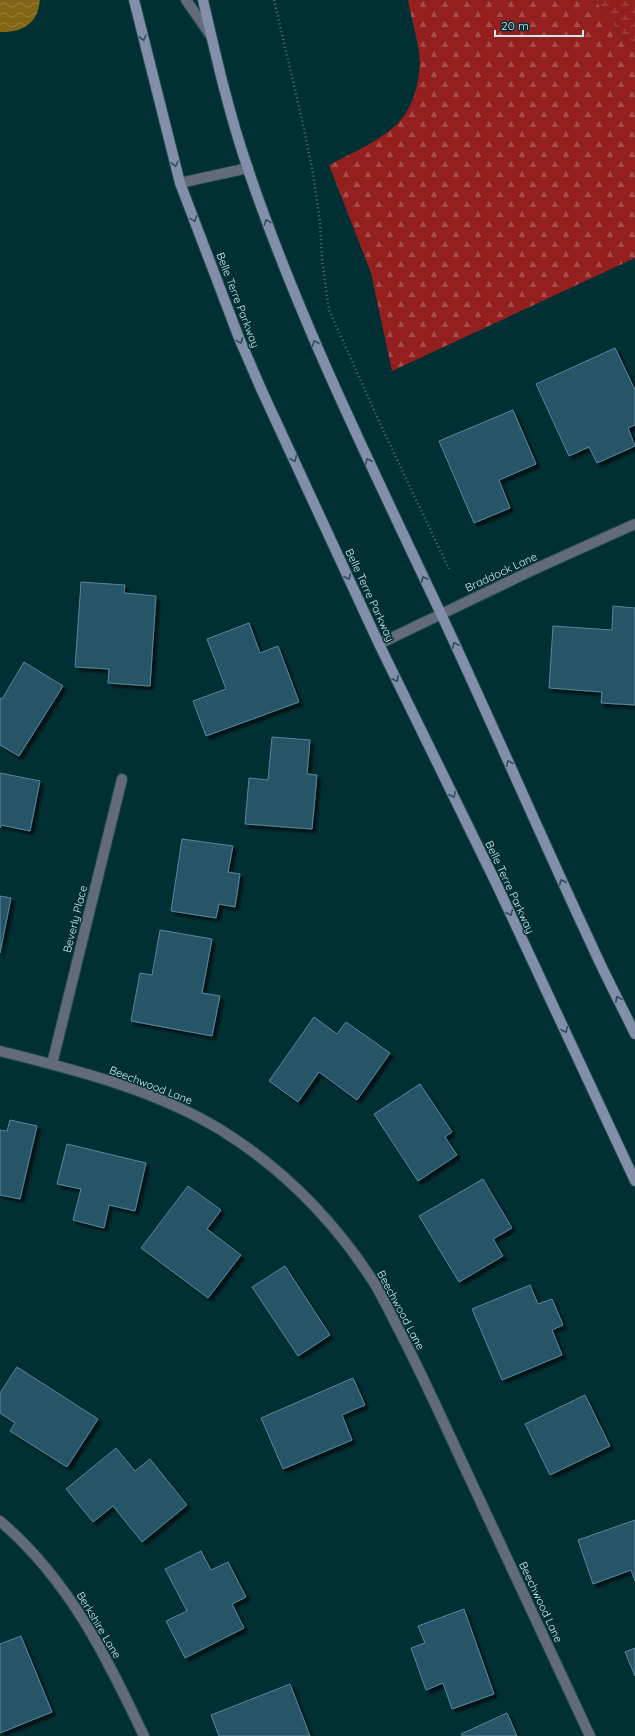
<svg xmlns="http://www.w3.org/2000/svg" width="635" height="1736" font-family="Quicksand,sans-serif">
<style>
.forest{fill:url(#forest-firs)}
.wetland{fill:url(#wetland-marsh)}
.water{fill:url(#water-waves)}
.building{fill:#265568;stroke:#58879b;filter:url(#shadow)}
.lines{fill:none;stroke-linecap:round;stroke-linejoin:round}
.lane-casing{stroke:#214d51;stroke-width:12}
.street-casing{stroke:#214d51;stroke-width:12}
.secondary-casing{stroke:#214d51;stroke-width:12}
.path{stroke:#4b7377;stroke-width:2.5;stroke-dasharray:1 3;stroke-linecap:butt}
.lane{stroke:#636a7a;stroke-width:10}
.street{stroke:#636a7a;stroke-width:10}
.secondary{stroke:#838ea8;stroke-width:10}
.oneway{stroke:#2e505d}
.labels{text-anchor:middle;stroke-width:3;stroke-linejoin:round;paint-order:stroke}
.street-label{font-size:11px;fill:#cde9ec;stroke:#002f34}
</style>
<defs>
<pattern id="forest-firs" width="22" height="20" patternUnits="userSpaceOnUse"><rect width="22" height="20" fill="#93201f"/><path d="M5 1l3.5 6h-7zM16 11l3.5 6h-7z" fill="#a64b4b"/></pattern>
<pattern id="wetland-marsh" width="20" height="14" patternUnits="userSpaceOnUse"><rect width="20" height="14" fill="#93201f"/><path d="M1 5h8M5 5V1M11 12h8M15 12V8" fill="none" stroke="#a64b4b"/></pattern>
<pattern id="water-waves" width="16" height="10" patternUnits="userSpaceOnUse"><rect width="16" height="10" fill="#836516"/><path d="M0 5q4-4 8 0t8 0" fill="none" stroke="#998243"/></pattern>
<filter id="shadow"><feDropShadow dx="3.5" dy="3.5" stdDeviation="1" flood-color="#0009"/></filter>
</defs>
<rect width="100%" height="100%" fill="#002f34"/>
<path class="forest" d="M408 0H595L629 45 635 47V258L392 371 371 273 329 165C352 153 378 142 397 124 415 107 422 74 419 51 416 34 411 17 408 0Z"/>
<path class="wetland" d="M595 0H635V47L629 45Z"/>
<path class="water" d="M0 0H40C39 4 39 9 37 13 31 28 15 33 0 32Z"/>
<path class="building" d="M615 348 635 390V425L628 428 635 446 597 463 589 447 569 456 536 384Z
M513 410 536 464 499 480 510 508 474 523 439 441Z
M81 582 125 585 124 593 156 596 150 686 108 683 109 669 75 667Z
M613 606 635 608V705L601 703 602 692 549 688 553 626 612 630Z
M249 623 260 653 278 646 299 702 206 736 193 701 226 689 207 639Z
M24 662 63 686 19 756 0 745V698L2 699Z
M272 737 310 740 307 774 317 775 312 829 245 824 249 778 268 780Z
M0 773 40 781 30 831 1 825 0 828Z
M182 839 233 846 228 872 240 874 235 907 219 904 216 918 171 911Z
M0 896 11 898 0 953Z
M160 930 212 939 202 993 220 996 212 1036 131 1021 140 973 152 975Z
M314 1017 337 1034 346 1022 390 1053 357 1100 319 1072 298 1102 269 1081Z
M420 1084 452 1132 445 1137 457 1155 418 1181 374 1114Z
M10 1120 37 1126 20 1199 0 1195V1130L7 1131Z
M67 1144 146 1163 135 1211 109 1205 104 1228 73 1220 81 1189 57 1184Z
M483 1179 512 1228 493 1239 503 1256 459 1282 419 1216Z
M188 1186 221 1210 207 1229 241 1255 208 1298 141 1248Z
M285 1266 330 1335 298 1356 252 1287Z
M530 1285 538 1304 552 1299 563 1325 552 1330 562 1355 502 1380 472 1309Z
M17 1367 98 1419 67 1467 10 1431 15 1423 0 1413V1393Z
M353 1378 365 1405 342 1415 352 1440 283 1469 261 1418Z
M585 1395 610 1446 550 1475 525 1424Z
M116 1448 135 1471 150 1459 187 1505 142 1542 113 1506 93 1522 66 1489Z
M635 1520V1581L631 1570 593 1584 578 1540Z
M201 1551 211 1570 228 1562 246 1597 232 1604 244 1628 185 1658 166 1621 187 1611 165 1569Z
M464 1609 494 1694 452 1709 443 1683 426 1690 411 1648 425 1643 418 1626Z
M21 1636 52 1712 0 1733V1644Z
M635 1648V1676L625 1652Z
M290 1684 310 1736H219L211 1715Z
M507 1713 517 1736H462L461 1734Z"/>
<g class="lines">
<defs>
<path id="lane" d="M180 183 248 168"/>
<path id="street" d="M186 0 211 36
M379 644 537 568 635 524
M0 1051C75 1070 154 1089 221 1130 282 1168 334 1221 373 1281 383 1297 391 1315 400 1332 425 1380 447 1430 470 1479 510 1565 550 1650 590 1736
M52 1064 122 779
M0 1521C69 1580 106 1656 144 1736"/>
<path id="secondary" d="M134 0 180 183 239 338 262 391 379 644 496 883 635 1181
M203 0C216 57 229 114 248 169 300 323 372 467 441 614 493 725 541 837 593 948 606 977 621 1005 635 1034"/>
</defs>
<use href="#lane" class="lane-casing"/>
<use href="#street" class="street-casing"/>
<use href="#secondary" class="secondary-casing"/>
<path class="path" d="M274 0 302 120 313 173 320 222 322 259 329 310 383 430 449 569"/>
<use href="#lane" class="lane"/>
<use href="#street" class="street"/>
<use href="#secondary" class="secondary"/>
</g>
<defs><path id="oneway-chevron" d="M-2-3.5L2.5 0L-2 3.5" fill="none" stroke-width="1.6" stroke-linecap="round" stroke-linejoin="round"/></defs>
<g class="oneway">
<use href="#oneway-chevron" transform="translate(143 38) rotate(76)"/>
<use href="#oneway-chevron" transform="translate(175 164) rotate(76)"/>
<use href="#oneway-chevron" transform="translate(194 219) rotate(69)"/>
<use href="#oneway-chevron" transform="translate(267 222) rotate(-110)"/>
<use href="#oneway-chevron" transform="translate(240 341) rotate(68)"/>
<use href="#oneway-chevron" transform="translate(315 343) rotate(-113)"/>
<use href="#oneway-chevron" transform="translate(294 459) rotate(65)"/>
<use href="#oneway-chevron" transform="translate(368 461) rotate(-115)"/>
<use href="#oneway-chevron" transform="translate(348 577) rotate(65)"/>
<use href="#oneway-chevron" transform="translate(424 579) rotate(-115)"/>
<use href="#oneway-chevron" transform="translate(455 645) rotate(-115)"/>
<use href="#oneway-chevron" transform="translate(396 679) rotate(64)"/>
<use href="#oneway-chevron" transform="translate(509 763) rotate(-113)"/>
<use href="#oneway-chevron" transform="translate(453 795) rotate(64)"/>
<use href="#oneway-chevron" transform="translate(562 882) rotate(-115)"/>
<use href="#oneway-chevron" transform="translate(510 913) rotate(65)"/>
<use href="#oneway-chevron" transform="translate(618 999) rotate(-117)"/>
<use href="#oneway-chevron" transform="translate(565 1030) rotate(65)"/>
</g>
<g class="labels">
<g class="street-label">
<text transform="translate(238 300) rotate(69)" y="4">Belle Terre Parkway</text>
<text transform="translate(501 572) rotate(-25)" y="4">Braddock Lane</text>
<text transform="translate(370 595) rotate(65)" y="4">Belle Terre Parkway</text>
<text transform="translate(510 887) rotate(65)" y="4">Belle Terre Parkway</text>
<text transform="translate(75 919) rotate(-76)" y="4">Beverly Place</text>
<text transform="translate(151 1085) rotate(21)" y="4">Beechwood Lane</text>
<text transform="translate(401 1310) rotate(62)" y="4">Beechwood Lane</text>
<text transform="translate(541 1602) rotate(65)" y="4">Beechwood Lane</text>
<text transform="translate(99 1625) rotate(59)" y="4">Berkshire Lane</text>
</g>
</g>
<path d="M495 30v6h88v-6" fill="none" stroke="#cde9ec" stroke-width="2"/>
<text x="501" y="30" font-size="12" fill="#cde9ec" stroke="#002f34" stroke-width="3" paint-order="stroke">20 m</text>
</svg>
